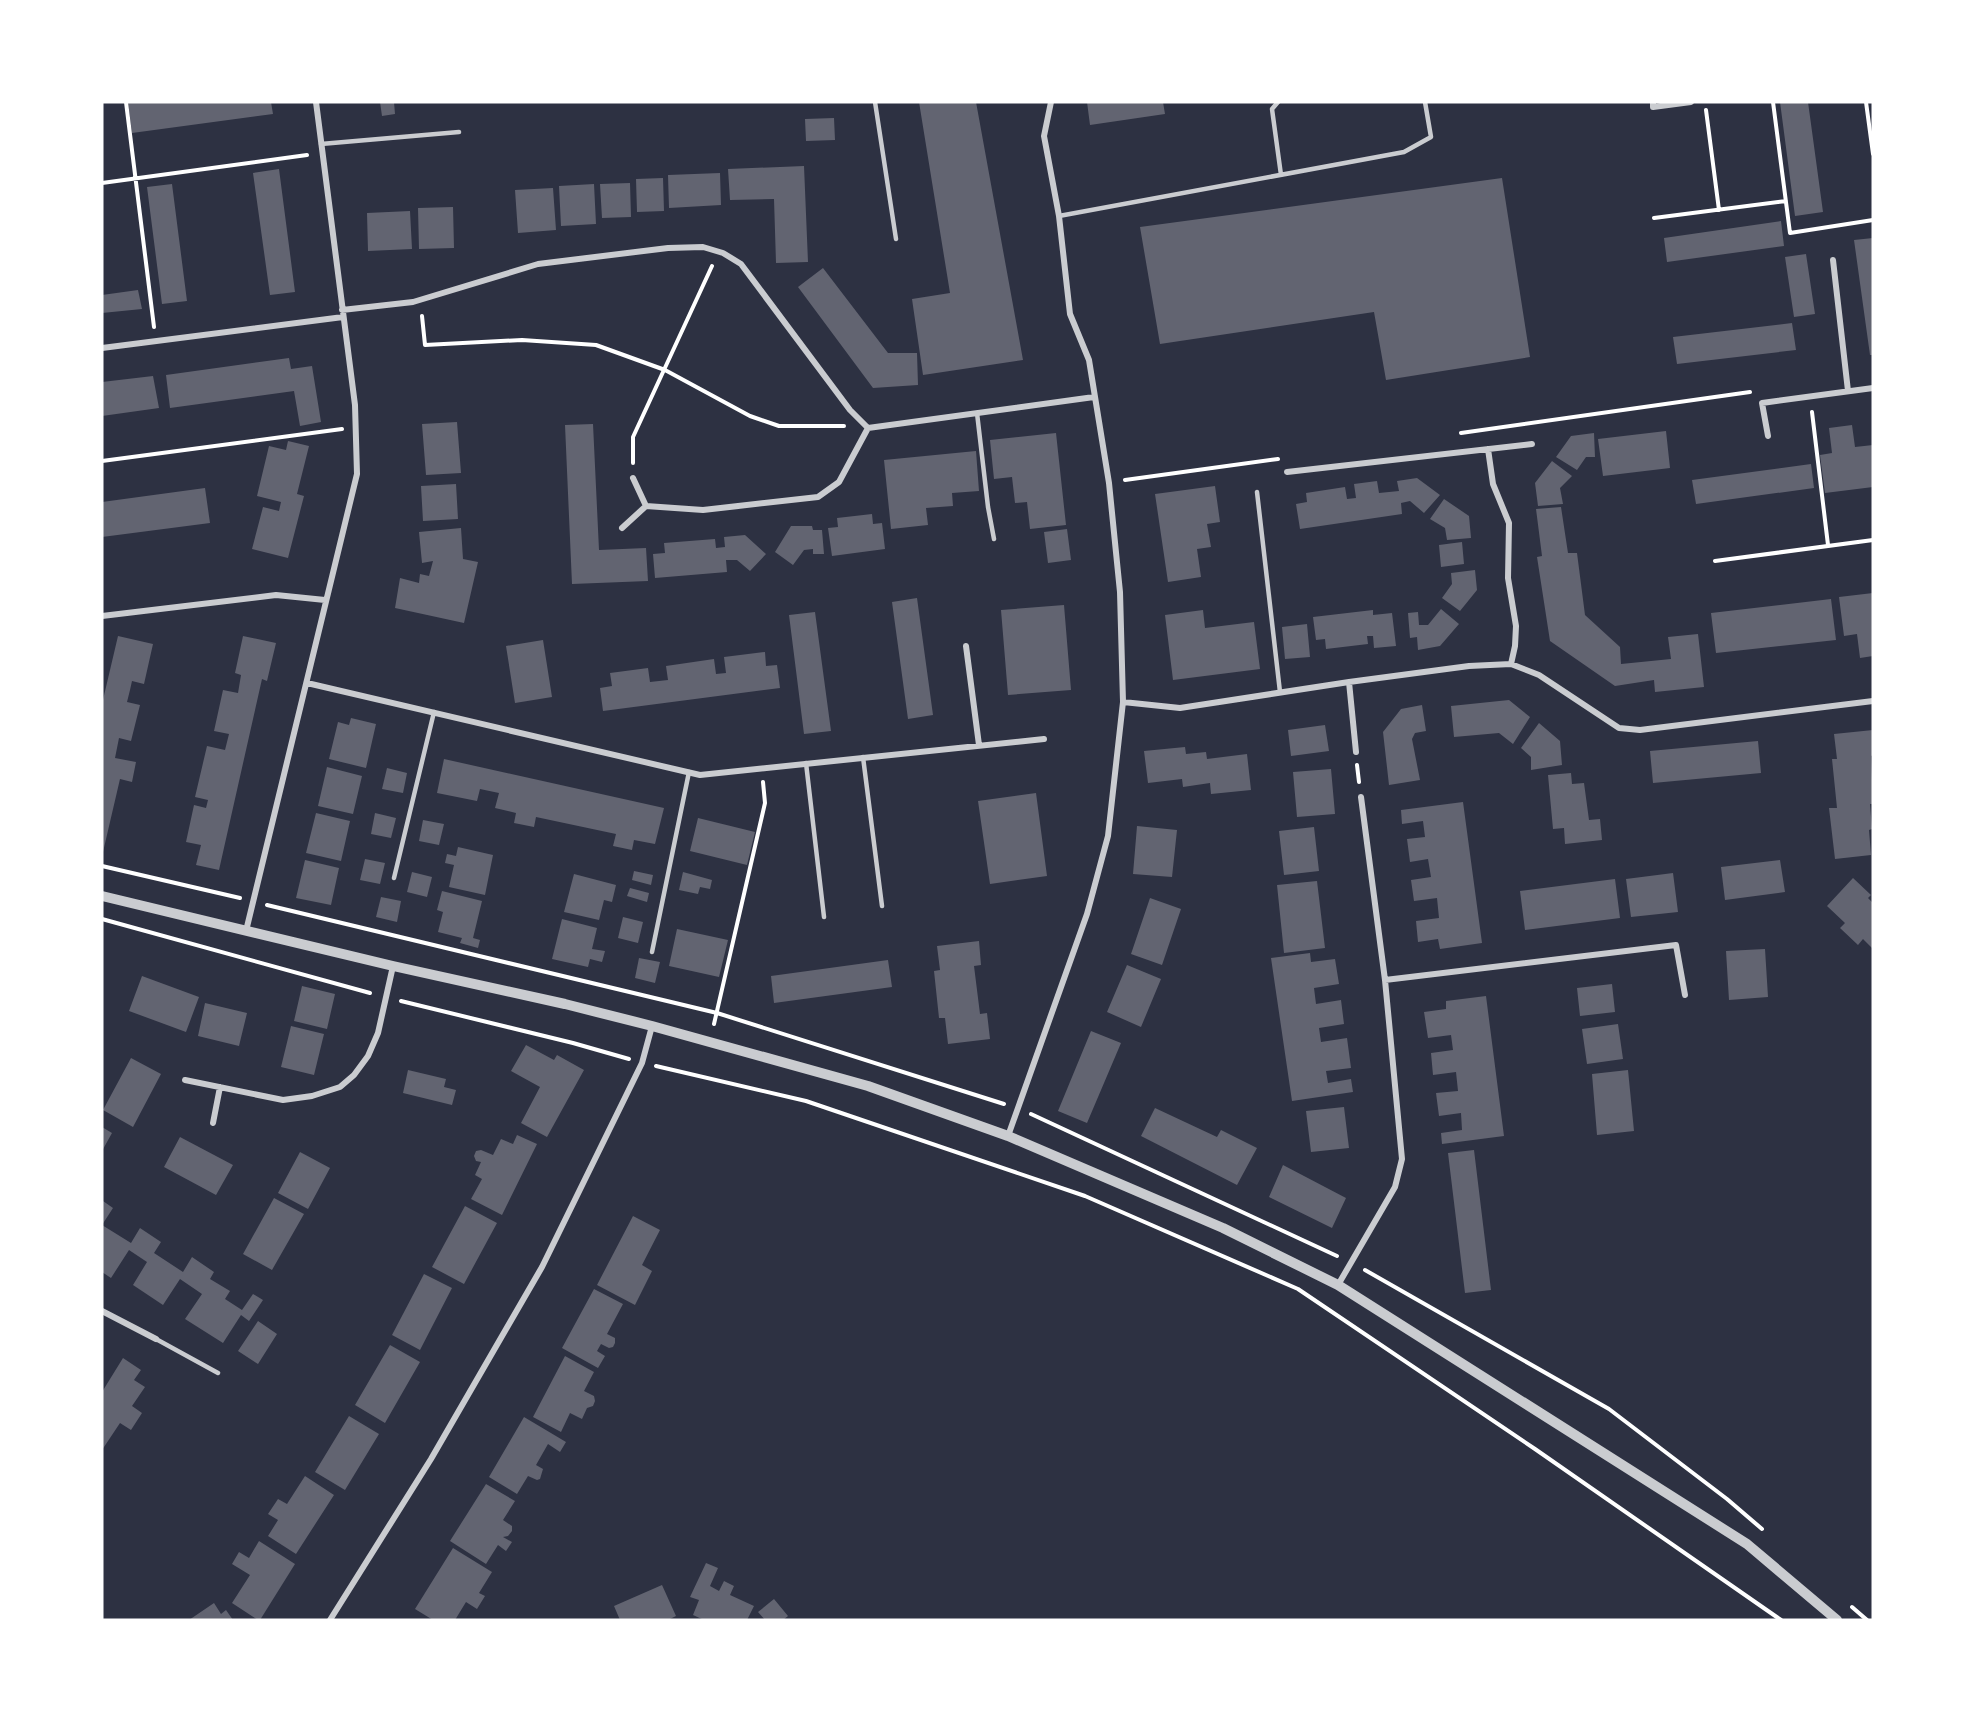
<svg xmlns="http://www.w3.org/2000/svg" width="1975" height="1722" font-family="Mulish,sans-serif">
<style>
.building{fill:#626471}
.lines{fill:none;stroke-linecap:round;stroke-linejoin:round}
.path{stroke:#fff;stroke-width:4}
.service{stroke:#caccd0;stroke-width:4.5}
.minor{stroke:#caccd0;stroke-width:6}
.tertiary{stroke:#caccd0;stroke-width:10}
</style>
<rect width="100%" height="100%" fill="#2d3142"/>
<path class="building" d="M128 102H271L273 114 132 133Z
M380 102H394L395 114 382 116Z
M919 102H976L1023 360 923 375 912 299 950 293Z
M1087 102H1163L1165 114 1090 125Z
M1780 102H1808L1823 212 1795 216Z
M834 118 835 140 806 141 805 119Z
M804 166 808 262 776 263 774 199 730 200 728 169Z
M279 169 295 292 270 295 253 173Z
M720 173 721 205 669 208 668 175Z
M663 178 664 211 637 212 636 179Z
M1502 178 1530 357 1386 380 1374 312 1160 344 1140 227Z
M630 183 631 217 602 218 600 184Z
M172 184 187 301 162 304 147 187Z
M594 184 596 224 561 226 559 186Z
M553 188 556 230 518 233 515 190Z
M453 207 454 248 419 249 418 208Z
M410 211 412 249 368 251 367 213Z
M1781 221 1784 246 1667 262 1664 238Z
M1873 238V355H1870L1854 240Z
M1806 254 1815 314 1794 317 1785 257Z
M823 268 888 353H917L918 385 873 388 798 287Z
M138 290 142 309 102 313V295Z
M1792 323 1796 350 1677 364 1673 337Z
M289 358 291 369 312 366 321 422 300 426 294 391 170 408 166 375Z
M153 376 159 408 102 416V382Z
M457 422 461 473 426 475 422 424Z
M593 424 599 550 646 548 648 581 572 584 565 425Z
M1852 425 1855 447 1873 445V487L1825 493 1820 455 1832 453 1829 428Z
M1666 431 1670 468 1603 476 1598 439Z
M1056 433 1066 525 1030 529 1027 502 1015 503 1012 477 994 479 990 440Z
M1594 433 1595 457H1586L1577 470 1556 457 1571 436Z
M288 441 309 446 297 494 304 496 288 558 252 549 263 507 279 511 281 502 257 496 269 446 286 450Z
M976 451 979 491 952 493 953 506 926 508 928 525 891 529 884 460Z
M1552 461 1572 476 1560 488 1563 504 1538 506 1535 483Z
M1811 464 1814 488 1696 504 1692 480Z
M1417 478 1440 495 1424 513 1410 501 1401 503 1402 514 1300 529 1296 504 1307 502 1306 493 1345 487 1347 499 1356 498 1354 484 1377 481 1379 493 1399 491 1397 481Z
M456 484 458 519 423 521 421 486Z
M1215 486 1220 522 1207 524 1211 547 1197 549 1201 577 1168 582 1155 494Z
M205 488 210 523 102 537V502Z
M1444 499 1469 516 1471 538 1447 540 1445 528 1430 519Z
M1561 507 1568 553H1577L1585 615 1620 647 1621 664 1671 659 1668 637 1698 634 1704 687 1655 692 1654 680 1615 686 1550 641 1537 557 1542 556 1536 509Z
M872 514 873 524 882 523 885 549 832 556 828 528 838 527 837 518Z
M791 526H812L813 530H822L824 554H813V549L804 550 793 565 775 552Z
M461 528 463 559 478 562 464 623 395 608 400 578 419 583 420 574 429 576 433 561 422 563 419 532Z
M1067 529 1071 560 1048 563 1044 532Z
M745 535 766 554 750 571 737 560H726L727 572 655 578 653 554 665 553 664 543 715 539 716 548 725 547 724 537Z
M1462 542 1464 564 1441 567 1439 545Z
M1475 570 1477 590 1460 611 1442 598 1452 584 1451 573Z
M1873 593V656L1860 658 1857 634 1844 636 1839 597Z
M917 598 933 715 908 719 892 602Z
M1831 599 1836 640 1716 653 1711 613Z
M1064 605 1071 690 1008 695 1001 610Z
M1441 609 1459 624 1440 646 1418 650 1417 637 1410 638 1408 613 1418 612 1419 625H1428Z
M1203 610 1205 628 1254 622 1260 669 1173 680 1165 615Z
M1373 610V615L1392 613 1396 646 1374 648 1373 636H1367L1368 644 1326 649 1325 639 1316 640 1313 617Z
M815 612 831 731 804 734 789 615Z
M1307 624 1310 657 1285 659 1282 627Z
M118 636 153 644 144 684 132 681 130 690 127 702 140 705 131 741 119 738 115 758 136 762 132 782 120 779 103 852 102 704Z
M243 636 276 643 267 681 262 679 219 870 196 865 201 845 186 842 194 805 206 808 208 800 195 797 207 746 225 750 229 734 214 731 223 690 238 693 241 675 235 673Z
M543 640 552 697 515 703 506 646Z
M765 652 766 666 777 665 780 688 603 711 600 688 612 686 610 673 648 668 650 682 668 680 666 666 714 659 716 674 726 673 724 657Z
M1509 700 1530 717 1513 744 1499 733 1454 737 1451 706Z
M1422 705 1426 731 1415 733 1412 739 1420 780 1389 785 1383 732 1401 709Z
M351 718 376 724 366 768 329 759 338 722 349 725Z
M1539 723 1560 741 1562 765 1531 770V757L1521 748Z
M1325 725 1329 751 1291 756 1288 730Z
M1873 730V755L1871 756 1873 804H1870L1872 829 1869 830 1871 855 1835 859 1829 808H1837L1832 759H1837L1834 734Z
M1758 741 1761 773 1653 783 1650 751Z
M1185 747 1186 754 1206 752 1207 759 1247 754 1251 790 1211 794 1210 783 1183 787 1182 779 1148 783 1144 751Z
M444 759 664 808 655 844 634 840 632 850 613 846 616 834 536 817 534 827 514 823 516 813 495 808 499 793 480 789 477 801 437 793Z
M327 767 362 776 353 814 318 806Z
M387 768 407 773 403 793 382 789Z
M1331 769 1335 814 1297 817 1293 772Z
M1571 773 1572 784 1584 783 1589 820 1600 819 1602 840 1565 844 1564 828 1553 829 1548 775Z
M1036 793 1047 876 990 884 978 801Z
M1463 802 1482 943 1440 949 1438 939 1418 942 1416 921 1439 918 1437 898 1414 901 1411 880 1431 877 1428 859 1410 862 1407 839 1425 837 1423 821 1402 824 1401 810Z
M316 813 350 821 341 861 306 853Z
M375 813 396 818 391 838 371 834Z
M698 818 755 832 747 865 690 851Z
M423 820 444 824 439 845 419 841Z
M1137 826 1177 830 1172 877 1133 874Z
M1314 827 1319 871 1284 875 1279 831Z
M458 847 493 855 485 895 449 887 454 865 445 863 447 854 456 856Z
M365 859 385 863 380 884 360 880Z
M305 860 339 868 331 905 296 898Z
M1780 860 1785 892 1725 900 1721 867Z
M634 871 653 875 651 885 632 880Z
M412 872 432 877 427 897 407 892Z
M683 872 712 880 710 889 700 887 698 894 679 890Z
M1673 873 1678 912 1631 917 1626 879Z
M574 874 616 885 612 902 604 900 599 920 564 912Z
M1853 878 1871 895 1868 898 1873 903V949L1863 939 1858 945 1840 928 1845 923 1827 906Z
M1615 879 1620 918 1525 930 1520 891Z
M1317 881 1325 948 1284 953 1277 885Z
M630 888 649 893 647 902 627 896Z
M442 891 482 901 473 938 480 940 478 948 460 943 462 938 438 932 443 912 437 910Z
M381 897 401 901 397 922 376 917Z
M1150 898 1181 909 1162 965 1131 954Z
M623 917 643 922 638 943 618 938Z
M562 919 597 928 592 949 605 951 602 962 590 959 588 967 552 959Z
M677 929 728 940 719 977 669 966Z
M979 941 981 965 974 966 980 1014 987 1013 990 1039 948 1044 945 1018H939L934 971 940 970 937 946Z
M1765 949 1768 997 1729 1000 1726 951Z
M1310 953 1311 962 1335 959 1339 984 1314 988 1316 1004 1341 1000 1344 1024 1319 1028 1321 1042 1347 1038 1351 1068 1326 1071 1328 1083 1351 1079 1353 1092 1292 1101 1271 958Z
M639 958 660 962 655 983 635 978Z
M888 960 892 987 774 1003 771 976Z
M1127 965 1161 979 1141 1027 1107 1012Z
M142 976 199 997 186 1032 129 1011Z
M1612 984 1615 1012 1580 1016 1577 988Z
M302 986 335 994 327 1029 294 1021Z
M1486 996 1504 1136 1442 1144 1441 1133 1462 1130 1461 1113 1439 1116 1436 1093 1458 1091 1456 1072 1433 1075 1431 1053 1453 1050 1451 1035 1428 1038 1424 1012 1446 1009V1001Z
M205 1003 247 1013 239 1046 198 1036Z
M1618 1024 1623 1059 1587 1064 1582 1029Z
M291 1026 324 1034 314 1075 281 1067Z
M1091 1031 1121 1043 1087 1123 1058 1111Z
M526 1045 554 1060 557 1055 584 1070 547 1137 521 1123 540 1087 511 1071Z
M131 1058 161 1074 133 1127 103 1110Z
M408 1070 446 1079 444 1087 456 1090 452 1105 403 1093Z
M1628 1070 1634 1131 1597 1135 1592 1074Z
M1344 1107 1349 1148 1311 1152 1306 1111Z
M1155 1108 1217 1137 1221 1130 1257 1148 1237 1185 1141 1136Z
M102 1127 112 1133 102 1151Z
M517 1135 537 1144 502 1215 471 1199 482 1179 475 1175 481 1162 476 1161 474 1156 476 1151 481 1150 493 1155 501 1139 513 1144Z
M180 1137 233 1165 216 1195 164 1167Z
M1474 1150 1491 1290 1465 1293 1448 1153Z
M300 1152 330 1168 308 1209 278 1193Z
M1283 1165 1346 1198 1332 1228 1269 1197Z
M274 1198 304 1214 272 1270 243 1254Z
M103 1201 113 1208 102 1225 131 1243 140 1228 161 1242 154 1253 183 1272 192 1257 214 1272 210 1279 230 1291 225 1299 242 1310 253 1294 263 1300 249 1321 241 1315 223 1343 185 1319 202 1294 180 1279 163 1305 133 1285 147 1262 129 1250 111 1278 102 1272V1203Z
M465 1206 497 1223 464 1284 432 1267Z
M633 1216 660 1230 642 1265 652 1271 635 1305 597 1285Z
M424 1274 452 1288 420 1350 392 1335Z
M594 1289 623 1304 607 1334 615 1338V1343L613 1347 609 1348 601 1344 597 1351 605 1356 598 1368 562 1348Z
M258 1321 277 1334 258 1364 238 1351Z
M390 1345 420 1362 385 1423 355 1405Z
M565 1356 594 1372 584 1391 594 1396 595 1401 593 1406 587 1408 582 1419 570 1413 561 1432 533 1417Z
M123 1358 141 1370 134 1380 145 1387 132 1406 142 1413 131 1430 120 1423 102 1450V1392Z
M349 1416 379 1434 345 1490 315 1472Z
M524 1417 566 1442 560 1452 548 1444 536 1465 543 1469 540 1479 537 1480 528 1476 517 1494 489 1477Z
M305 1476 334 1495 296 1554 268 1536 278 1520 268 1514 278 1499 287 1504Z
M486 1484 515 1501 503 1520 512 1526V1531L508 1536 503 1537 512 1542 506 1551 498 1545 486 1564 450 1541Z
M259 1541 295 1564 260 1620H258L232 1603 250 1575 232 1564 239 1552 249 1558Z
M453 1548 492 1572 479 1593 485 1596 477 1609 466 1602 455 1620H433L415 1609Z
M706 1563 718 1568 710 1586 719 1591 724 1581 734 1586 730 1595 754 1606 747 1620H704L693 1615 699 1600 690 1597Z
M662 1585 676 1616 668 1620H620L614 1606Z
M774 1599 788 1616 783 1620H765L758 1612Z
M214 1603 221 1614 226 1610 233 1620H189Z"/>
<g class="lines">
<path class="path" d="M126 102 154 327
M1773 102 1790 233 1873 220
M1866 102 1873 154
M1706 110 1719 210
M102 183 307 155
M1654 218 1786 201
M422 316 425 345 522 340 596 345 665 370 750 416 779 426H844
M1812 412 1828 545
M1461 433 1750 392
M102 461 342 429
M633 463V437L712 266
M1125 480 1278 459
M1715 561 1873 540
M1357 765 1359 782
M102 866 240 898
M267 905 717 1013 1004 1104
M102 919 370 993
M401 1001 573 1043 629 1059
M714 1024 765 803 763 782
M656 1066 806 1101 1085 1196 1298 1289 1535 1449 1781 1620
M1031 1114 1337 1256
M1365 1270 1609 1409 1727 1499 1762 1529
M1852 1607 1867 1620"/>
<path class="service" d="M875 102 896 239
M1278 102 1272 109 1281 175
M321 144 459 132
M1059 216 1404 152 1431 137 1425 102
M977 413 988 507 994 539
M1257 492 1280 692
M863 757 882 906
M806 763 824 917
M394 878 434 712
M652 952 689 772
M156 1339 218 1373"/>
<path class="minor" d="M1653 102V107L1691 102
M1833 260 1848 391
M342 310 413 302 538 264 668 248 703 247 723 253 741 264 850 410 868 428 1094 397
M102 348 343 317
M1768 436 1762 403 1873 388
M1488 449 1493 484 1509 523 1508 578 1516 626 1515 646 1511 664
M1287 472 1532 444
M646 506 703 510 818 497 839 482 868 428
M622 528 646 506 633 478
M102 616 276 595 325 600
M966 646 979 745
M1349 682 1356 752
M307 683 700 775 1044 739
M1123 702 1180 708 1349 682 1469 666 1511 664 1539 675 1619 728 1640 730 1873 701
M246 931 357 474 355 405 316 102
M1385 980 1676 945 1685 995
M185 1080 283 1100 312 1096 340 1087 354 1075 368 1056 378 1033 393 966
M213 1123 220 1087
M1008 1136 1087 914 1108 836 1123 702 1120 592 1109 483 1089 360 1070 314 1059 216 1044 136 1051 102
M1338 1285 1395 1187 1402 1159 1385 980 1361 797
M102 1311 156 1339
M330 1620 431 1459 542 1267 642 1063 652 1026"/>
<path class="tertiary" d="M102 896 393 966 565 1004 652 1026 868 1086 1008 1136 1223 1228 1338 1285 1747 1544 1837 1620"/>
</g>
<rect width="1975" height="1722" fill="none" stroke="#ffffff" stroke-width="207"/>
</svg>
